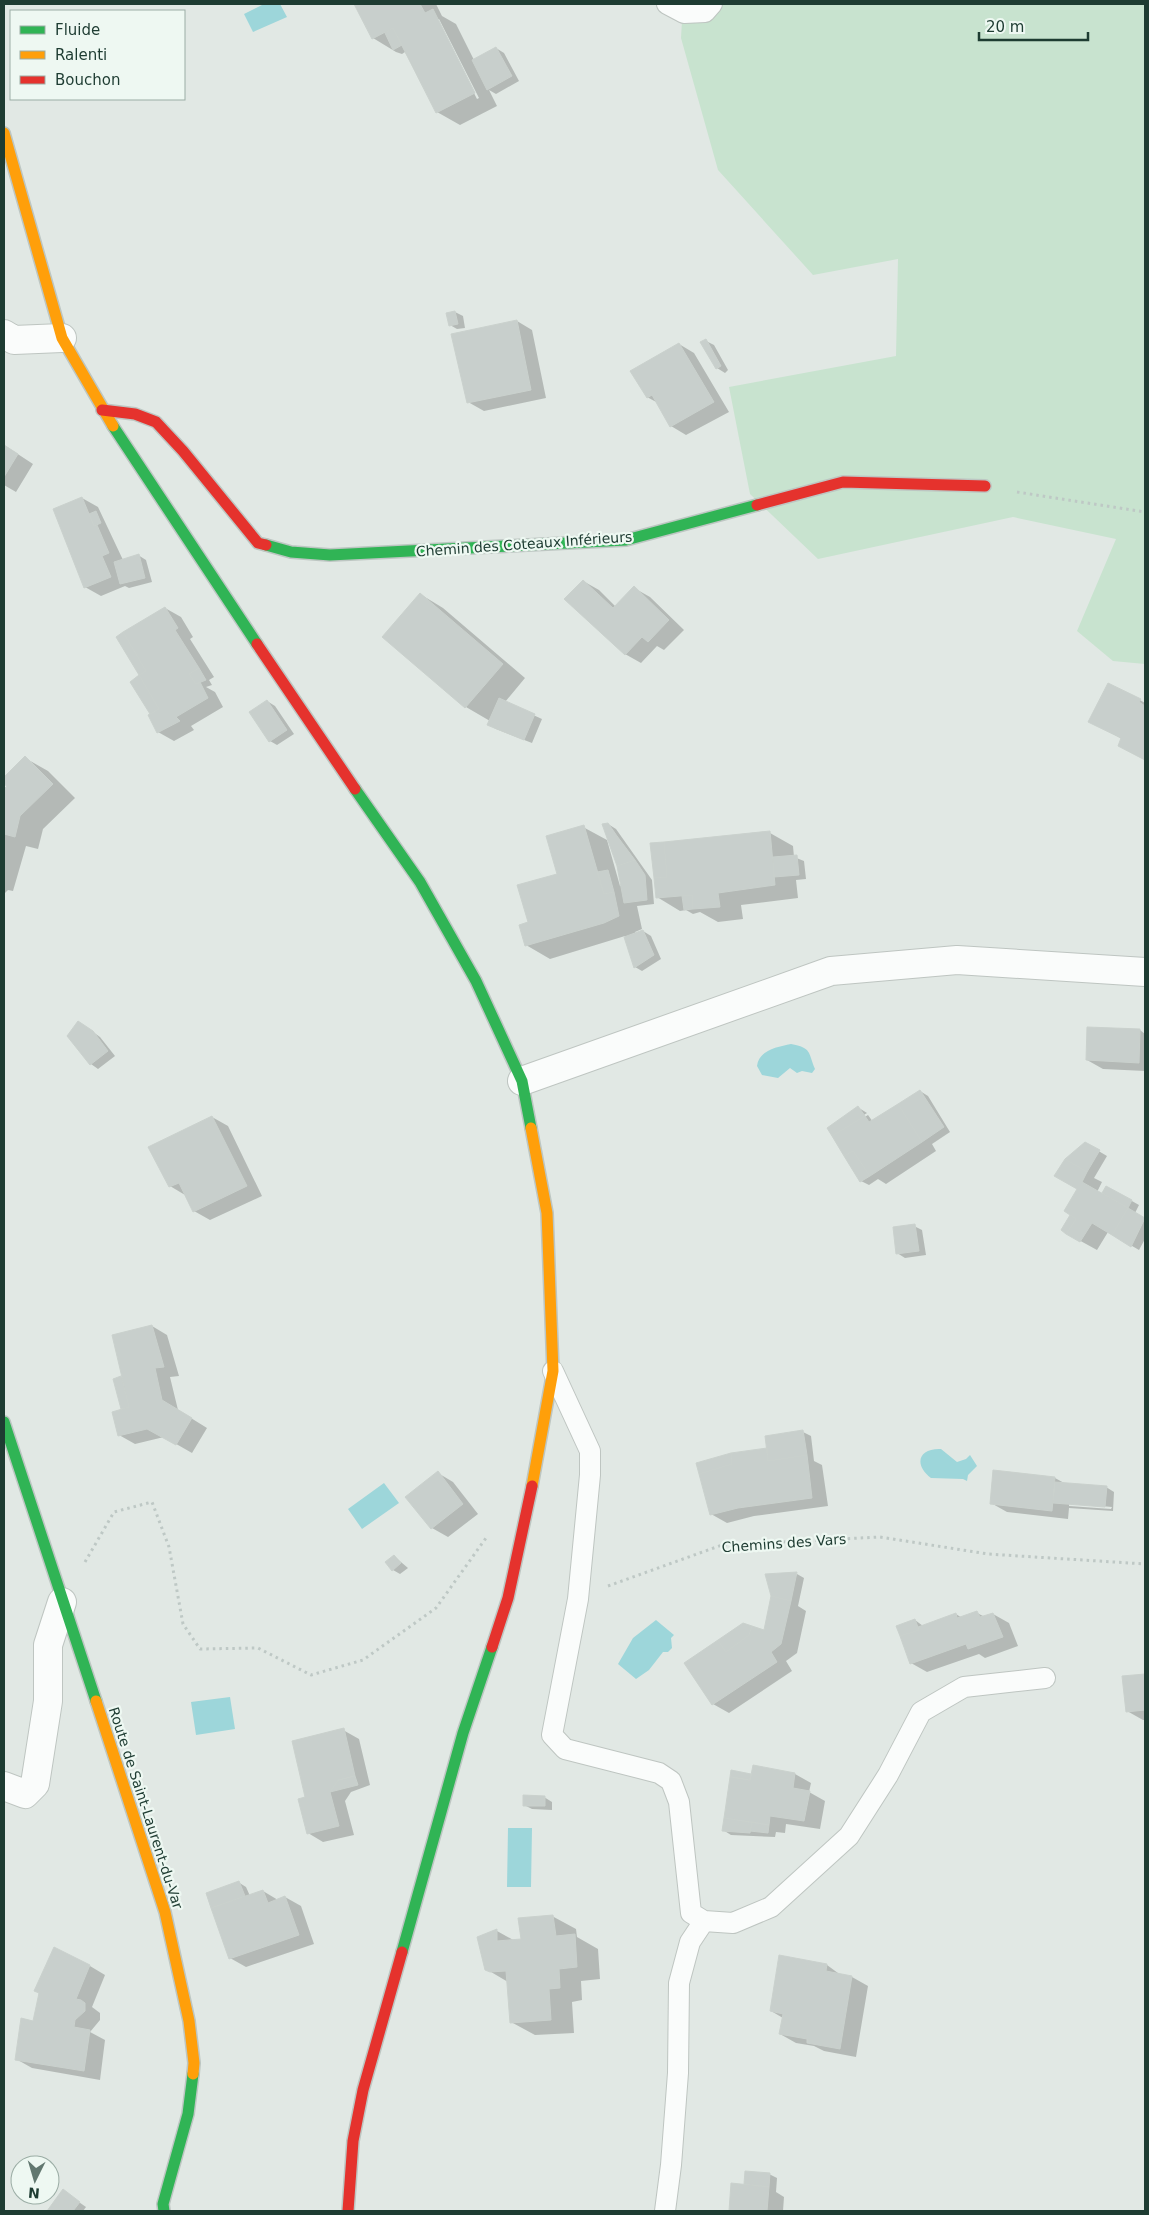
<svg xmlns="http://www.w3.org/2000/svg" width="1149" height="2215" font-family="'DejaVu Sans',sans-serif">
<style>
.green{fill:#c8e3cf}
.water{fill:#9dd6da}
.shadow{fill:#0003;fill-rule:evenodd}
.building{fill:#c8cfcc;stroke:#cad1cd}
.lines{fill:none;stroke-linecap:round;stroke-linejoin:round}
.lane-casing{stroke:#bec5c1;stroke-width:22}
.street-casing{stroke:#bec5c1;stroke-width:30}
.fast-casing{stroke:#bdc6c2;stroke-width:14}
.slow-casing{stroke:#bdc6c2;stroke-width:14}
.jam-casing{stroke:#bdc6c2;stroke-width:14}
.path{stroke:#bec8c5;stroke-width:3;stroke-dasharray:2.5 4;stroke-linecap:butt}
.lane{stroke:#fafcfb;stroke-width:20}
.street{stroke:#fafcfb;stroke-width:28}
.fast{stroke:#30b455;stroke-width:11}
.slow{stroke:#ff9f0a;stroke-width:11}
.jam{stroke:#e5322d;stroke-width:11}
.labels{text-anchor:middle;stroke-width:4.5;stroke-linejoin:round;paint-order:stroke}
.street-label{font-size:14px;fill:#1e3c32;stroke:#eef8f2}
</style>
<rect width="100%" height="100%" fill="#e1e8e4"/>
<path class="green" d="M683 4H1145V664L1113 661 1077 631 1116 539 1013 517 818 559 750 494 729 387 896 356 898 259 813 275 718 170 681 38Z"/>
<path class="water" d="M264 4H280L287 17 253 32 244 14Z
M791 1044C812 1048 808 1052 815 1069L812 1073 802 1071 797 1073 790 1068 778 1078 762 1075 757 1066C759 1050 777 1047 791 1044Z
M941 1449 957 1462 966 1459 970 1455 977 1466 968 1475 967 1481 963 1479 931 1478C913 1464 919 1448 941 1449Z
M384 1483 399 1503 362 1529 348 1509Z
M656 1620 674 1635 671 1638 672 1648 668 1652H663L649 1670 636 1679 618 1664 633 1638Z
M230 1697 235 1729 196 1735 191 1702Z
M508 1828H532L531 1887H507Z"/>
<path class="shadow" d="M356 4H436L442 16 456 24 474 60 496 48 504 53 519 81 496 94 489 90 497 106 460 125 437 112 405 52 402 54 396 52 373 38ZM436 19H439L479 98 477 99Z
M455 312 463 316 465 328 457 329 450 325Z
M517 321 532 330 546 398 484 411 468 402Z
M706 341 714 345 728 370 725 373 717 368Z
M679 344 694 353 729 412 686 435 671 426 658 403 647 397Z
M4 445 33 464 16 492 4 485Z
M82 498 98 507 123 560 138 555 146 560 152 582 129 588 125 586 101 596 85 587Z
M583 581 599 590 616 607 634 588 650 597 684 630 664 650 657 646 641 663 625 654Z
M420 594 443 608 525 678 505 702 542 719 532 743 496 729 489 725 490 721 466 707Z
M165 608 181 617 193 637 190 639 214 677 209 680 212 685 206 687 215 692 223 707 191 726 194 730 174 741 158 732 141 675Z
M1140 700 1145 703V760L1119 746 1122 739 1106 730Z
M267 701 275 706 294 734 277 745 270 741Z
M25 758 48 771 75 798 43 829 38 849 26 846 13 891 8 890 4 894V790L9 787 4 779Z
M608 824 616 829 652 880 654 904 637 906 642 929 635 932V934L643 931 651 936 661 959 642 971 635 967 625 936 550 959 526 945 530 923 583 827 607 840 620 886H622Z
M770 833 793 846 794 857 804 861 806 879 796 880 798 898 741 905 743 919 718 922 700 912 693 914 686 910 680 911 657 897Z
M86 1027 100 1037 115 1056 98 1069 91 1064Z
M1088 1028 1140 1030 1145 1034V1071L1103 1069 1087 1060Z
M920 1091 928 1096 950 1132 932 1144 936 1151 886 1184 878 1179 869 1185 861 1181 835 1136 868 1115 873 1122Z
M859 1108 867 1113 835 1133Z
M212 1117 228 1126 262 1196 210 1220 194 1211 185 1195 170 1186Z
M1085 1143 1107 1156 1094 1178 1102 1182 1097 1192 1103 1194 1107 1187 1139 1205 1135 1213 1145 1219V1239L1139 1250 1108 1232 1097 1250 1066 1233 1079 1189Z
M914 1226 922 1230 926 1255 905 1258 897 1253Z
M152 1326 167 1335 179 1376 170 1377 178 1410 207 1428 192 1453 164 1437 135 1444 119 1435 125 1410 122 1408 121 1377 123 1378Z
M803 1432 811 1436 814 1461 822 1465 828 1506 754 1516 727 1523 711 1514 768 1449Z
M994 1472 1055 1478 1066 1484 1106 1487 1114 1492 1113 1511 1069 1508 1068 1519 1007 1512 991 1503ZM1053 1483H1056L1055 1496H1052ZM1069 1503 1112 1507 1111 1509 1069 1506Z
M438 1473 453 1482 478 1514 448 1537 432 1528 407 1497Z
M395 1557 408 1568 400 1574 393 1570Z
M797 1574 804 1578 798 1606 806 1611 797 1653 786 1661 792 1671 729 1713 713 1704 686 1664 765 1631Z
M977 1613 985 1617 993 1614 1009 1623 1018 1646 985 1658 979 1654 927 1672 911 1663 915 1620 923 1626 956 1614 962 1618Z
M1145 1675V1720H1143L1127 1711 1124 1677Z
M343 1730 359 1739 370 1785 351 1792 345 1801 354 1835 323 1842 308 1833 307 1798Z
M754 1767 795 1774 811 1783 809 1792 825 1801 820 1829 786 1824 785 1833 776 1832 775 1837 731 1835 723 1830 751 1775 752 1776Z
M544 1797 552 1802V1810L532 1809 524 1805Z
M238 1882 246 1887 250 1896 263 1891 278 1900 285 1897 301 1906 314 1944 246 1967 230 1958 208 1894Z
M552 1916 576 1929 577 1937 598 1949 600 1979 581 1981 582 2000 572 2002 574 2033 535 2035 511 2022 508 1982 486 1969 497 1931 515 1941 522 1940Z
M827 1965 842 1976 852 1977 868 1986 856 2057 824 2051 814 2046 796 2043 780 2034 783 2018 771 2011Z
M90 1966 105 1975 92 2007 100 2013V2020L90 2032 105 2040 100 2080 32 2068 16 2059 34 2022 40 1993Z
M746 2172 769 2174 777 2178 776 2192 784 2197 783 2211H731L732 2185 745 2186Z
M63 2191 86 2207 83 2211H49Z"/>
<path class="building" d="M354 4H420L425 13 433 9 475 93 436 113 393 28 372 39Z
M393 28 402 45 393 50 385 33Z
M496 47 512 76 487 90 472 60Z
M455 311 458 324 449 326 446 313Z
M517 320 531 390 467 403 451 334Z
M706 339 721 366 716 369 700 342Z
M679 343 714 402 670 427 652 395 647 398 630 371Z
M4 445 18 454 4 477Z
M82 497 94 526 97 525 109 553 102 556 111 577 84 588 53 509Z
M96 511 101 523 94 526 89 514Z
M139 554 145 578 120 584 114 562Z
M583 580 613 608 634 586 669 620 648 642 642 637 625 655 564 599Z
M420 593 503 664 465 708 382 637Z
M165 607 178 628 175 630 199 668 189 674 196 684 200 682 208 698 176 717 180 721 157 733 148 715 159 709 139 675 146 671 123 632Z
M123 632 146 671 139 675 116 637Z
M199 668 206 680 196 684 189 674Z
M139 675 159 709 150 714 130 682Z
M1108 683 1141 699 1139 702 1145 706V760L1118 746 1121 738 1088 722Z
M499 698 535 714 524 740 487 725Z
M267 700 287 730 269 742 249 712Z
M25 756 53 784 20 816 15 837 4 834V788L7 787 4 783V777Z
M608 823 617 836 635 860 617 866 602 824Z
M584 825 604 894 614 892 619 916 604 923 525 946 519 925 528 922 517 885 557 874 546 836Z
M770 831 775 885 718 893 720 907 693 909 692 895 656 898 654 878 667 877 664 842Z
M664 842 667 877 654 878 650 843Z
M797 855 799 875 774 877 773 857Z
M635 860 645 875 647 900 624 903 617 866Z
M608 870 614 892 604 894 597 872Z
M692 895 693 909 684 910 682 896Z
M643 930 654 955 634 968 624 937Z
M78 1021 93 1031 108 1051 90 1065 67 1036Z
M1087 1027 1140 1029 1139 1063 1086 1060Z
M920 1090 944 1127 922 1142 898 1104Z
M898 1104 922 1142 870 1176 853 1151 844 1156 832 1136 865 1116 869 1122Z
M858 1106 865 1116 832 1136 827 1128Z
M212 1116 247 1186 193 1212 179 1183 169 1187 148 1147Z
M1085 1142 1100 1150 1087 1172 1065 1159Z
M853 1151 870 1176 860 1182 844 1156Z
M1065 1159 1087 1172 1082 1182 1128 1208 1112 1235 1092 1223 1080 1242 1066 1234 1076 1219 1064 1211 1077 1189 1054 1176Z
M1106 1186 1132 1200 1128 1208 1102 1193Z
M1128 1208 1145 1218 1131 1247 1112 1235Z
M1070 1215 1076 1219 1066 1234 1061 1230Z
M915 1224 919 1251 896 1254 893 1227Z
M152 1325 164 1367 155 1368 162 1400 192 1418 176 1445 147 1429 118 1436 112 1412 129 1407 112 1335Z
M121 1376 129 1407 121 1409 113 1379Z
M803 1430 807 1455 768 1461 765 1436Z
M767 1448 768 1461 807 1455 812 1498 738 1508 710 1515 699 1474 732 1464 731 1453Z
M731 1453 732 1464 699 1474 696 1463Z
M993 1470 1055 1477 1052 1511 990 1504Z
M438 1471 463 1504 431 1529 405 1497Z
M1055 1482 1107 1486 1105 1507 1053 1503Z
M394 1555 401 1563 392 1571 385 1562Z
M797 1572 791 1601 771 1596 765 1574Z
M771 1596 791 1601 781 1644 771 1652 777 1662 712 1705 684 1663 718 1640 726 1652 749 1635 752 1626 764 1630Z
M977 1611 980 1617 993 1613 1003 1637 968 1649 966 1644 910 1664 900 1636 919 1630 918 1627 956 1613 957 1618Z
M915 1619 919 1630 900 1636 896 1626Z
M743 1623 752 1626 749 1635 726 1652 718 1640Z
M1145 1674V1710L1126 1712 1122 1676Z
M344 1728 355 1776 338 1780 330 1792 339 1826 307 1834 298 1799 305 1797 292 1741Z
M753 1765 795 1773 793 1788 810 1791 804 1821 770 1816 769 1825 724 1818 730 1777 750 1780Z
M731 1770 751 1774 750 1780 730 1777Z
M355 1776 358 1785 330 1792 338 1780Z
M523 1795 545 1796V1806H523Z
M724 1818 752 1822 750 1833 722 1831Z
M752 1822 769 1825 768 1833 750 1831Z
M239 1881 245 1896 211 1908 206 1893Z
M263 1890 268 1903 285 1896 299 1935 229 1959 211 1908Z
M553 1915 556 1936 575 1934 577 1967 559 1969 560 1988 549 1989 551 2020 510 2023 506 1971 490 1972 485 1970 477 1937 497 1929V1941L521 1939 518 1918Z
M54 1947 90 1965 76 1999 81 2000 85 2003V2011L75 2020 74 2027 90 2030 84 2071 15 2060 21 2018 33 2021 39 1993 34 1991Z
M779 1955 827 1964 826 1971 852 1976 840 2049 807 2043V2039L779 2034 783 2014 770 2011Z
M745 2171 770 2173 769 2187 744 2184Z
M731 2183 769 2187 767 2211H729Z
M63 2189 80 2202 73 2211H47Z"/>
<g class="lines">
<defs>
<path id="lane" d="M667 4 684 13 705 12 712 4
M553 1371 590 1451V1475L578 1599 552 1735 565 1749 659 1773 671 1781 679 1802 691 1913 704 1921 733 1923 771 1907 849 1836 888 1775 921 1712 964 1687 1045 1678
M665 2211 671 2165 678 2073 679 1983 690 1942 704 1921"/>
<path id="street" d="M4 334 14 340 62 338
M522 1081 831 971 957 960 1145 972
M4 1786 25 1794 35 1784 48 1701V1645L62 1602"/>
<path id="fast" d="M113 426 257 644
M266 545 291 552 330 555 626 540 757 505
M355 789 420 882 476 981 522 1081 531 1128
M4 1422 96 1701
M402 1952 463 1733 492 1647
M164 2211 163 2204 188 2114 193 2074"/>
<path id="slow" d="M4 133 62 338 113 426
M531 1128 547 1213 553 1371 532 1486
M96 1701 165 1912 189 2021 194 2063 193 2074"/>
<path id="jam" d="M102 410 135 414 156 422 183 451 258 543 266 545
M757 505 843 482 985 486
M257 644 355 789
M492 1647 508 1598 532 1486
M348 2211 353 2141 363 2090 402 1952"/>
</defs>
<use href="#lane" class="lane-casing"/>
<use href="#street" class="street-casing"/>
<use href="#fast" class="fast-casing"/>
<use href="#slow" class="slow-casing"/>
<use href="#jam" class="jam-casing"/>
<path class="path" d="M1017 492 1145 512
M85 1562 114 1512 152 1502 169 1547 183 1624 200 1649 258 1648 311 1675 363 1660 436 1608 486 1538
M608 1586 722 1545 880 1537 988 1554 1145 1564"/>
<use href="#lane" class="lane"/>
<use href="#street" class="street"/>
<use href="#fast" class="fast"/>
<use href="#slow" class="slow"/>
<use href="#jam" class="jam"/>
</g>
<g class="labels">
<g class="street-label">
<text transform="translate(524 544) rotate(-4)" y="5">Chemin des Coteaux Inférieurs</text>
<text transform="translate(784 1543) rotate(-4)" y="5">Chemins des Vars</text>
<text transform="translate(146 1808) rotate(72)" y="5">Route de Saint-Laurent-du-Var</text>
</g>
</g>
<rect width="1149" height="2215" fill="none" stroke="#1e3c32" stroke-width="10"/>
<rect x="10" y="10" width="175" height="90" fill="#eef8f2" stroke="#9bada5"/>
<rect x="20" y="26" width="25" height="8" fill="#30b455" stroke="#9bada5"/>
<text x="55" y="35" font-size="15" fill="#1e3c32">Fluide</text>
<rect x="20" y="51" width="25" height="8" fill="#ff9f0a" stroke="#9bada5"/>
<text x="55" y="60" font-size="15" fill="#1e3c32">Ralenti</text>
<rect x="20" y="76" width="25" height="8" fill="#e5322d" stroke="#9bada5"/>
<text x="55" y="85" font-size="15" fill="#1e3c32">Bouchon</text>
<g transform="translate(35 2180) rotate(185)"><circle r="24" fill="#eef8f2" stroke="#9bada5"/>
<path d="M0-4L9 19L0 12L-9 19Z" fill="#627870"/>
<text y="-8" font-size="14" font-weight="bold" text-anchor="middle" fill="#1e3c32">N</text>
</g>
<path d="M979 32v8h109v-8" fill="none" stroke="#1e3c32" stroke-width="2.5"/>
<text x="986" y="32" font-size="15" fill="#1e3c32" stroke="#eef8f2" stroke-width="4" paint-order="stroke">20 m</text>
</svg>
